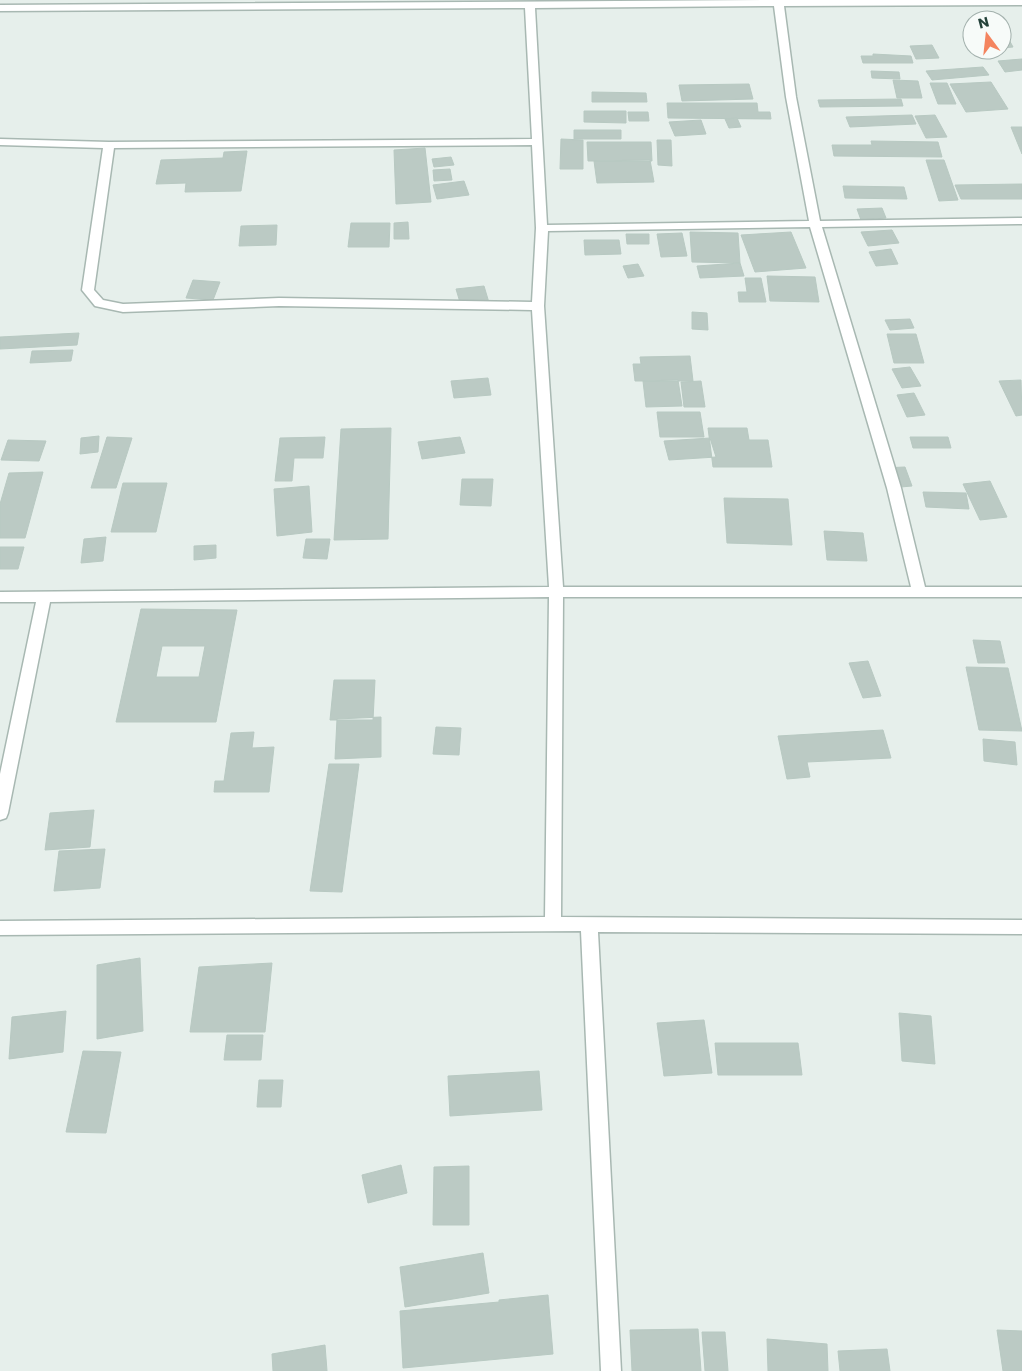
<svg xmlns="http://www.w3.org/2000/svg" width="1022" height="1371" font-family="Poppins,sans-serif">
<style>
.building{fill:#bbcac4;stroke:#b8c9c2;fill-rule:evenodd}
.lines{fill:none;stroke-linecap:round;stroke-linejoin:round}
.minor-casing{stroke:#a8b8b2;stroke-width:3}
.minor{fill:#fff;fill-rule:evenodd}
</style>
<rect width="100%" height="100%" fill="#e6efeb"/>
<path class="building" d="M1002 36H1007L1013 47 1002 48Z
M932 45 939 58 916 59 910 46Z
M873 54 911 56 913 63H863L861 56H873Z
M1022 59V70L1005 72 998 61Z
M983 67 989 75 932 80 926 71Z
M871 71 899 72 900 79 872 78Z
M893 80 918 81 922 98H897Z
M991 82 1008 109 966 112 950 84Z
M930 83H947L956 104H938Z
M749 84 753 99 682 101 679 85Z
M592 92 646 93 647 102H592Z
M901 99 903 106 820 107 818 100Z
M667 103H757L758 112H770L771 119 668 118Z
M584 111H626V123L584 122Z
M628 112H648L649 121H629Z
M912 115 916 124 850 127 846 117Z
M935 115 947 137 926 138 915 116Z
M737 118 741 127 729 128 725 119Z
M701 120 706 134 675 136 669 122Z
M1011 127H1022V154Z
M574 130H621V139H574Z
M561 139 583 140V169H560Z
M657 140H671L672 166 658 165Z
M871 141 938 142 942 157 834 156 832 145H872Z
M587 142H651L652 161H588Z
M425 148 431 202 396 204 394 150Z
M247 151 241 191 185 192 186 183 156 184 161 160 223 158 224 152Z
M451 157 454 165 434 167 432 159Z
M650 160 654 182 597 183 594 161Z
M926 160H944L958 200 939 201Z
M450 169 452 180 434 181 433 170Z
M464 181 469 195 437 199 433 185Z
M1022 184V199H961L955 185Z
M843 186 904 187 907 199 845 198Z
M882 208 886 218 861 220 857 209Z
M408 222 409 239H394V223Z
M351 223H390L389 247H348Z
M277 225 276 245 239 246 241 226Z
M892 230 899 243 868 246 861 232Z
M690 232 738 233 740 263 692 262Z
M791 232 806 268 755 272 741 235Z
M682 233 687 256 661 257 657 234Z
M626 234H649V244H627Z
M584 240H619L621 254 585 255Z
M891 249 898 264 876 266 869 252Z
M740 263 744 276 700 278 697 266Z
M638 264 644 276 628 278 623 266Z
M767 276 815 277 819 302 770 301Z
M745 278H761L766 302H739L738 292H747Z
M193 280 220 282 213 300 186 298Z
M484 286 490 306 462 309 456 289Z
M692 312 707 313 708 330 692 329Z
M910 319 914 328 890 330 885 320Z
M79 333 77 345 0 349V337Z
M887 334H916L924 363H894Z
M73 350 71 361 30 363 32 351Z
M690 356 693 381H635L633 364H641L640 357Z
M910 367 921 386 902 388 892 369Z
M488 378 491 395 454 398 451 381Z
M678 380 682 406 646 407 643 381Z
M1021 380 1022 415 1016 416 999 381Z
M701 381 705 407H684L681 382Z
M914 393 925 415 907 417 897 395Z
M657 412H700L704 437H660Z
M391 428 388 539 334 540 341 429Z
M708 428H747L749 440H768L772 467H713Z
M99 436 98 452 80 454 81 438Z
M107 437 132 438 116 488H91Z
M325 437 323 458H294L292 481H275L280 438Z
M460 437 465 453 422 459 418 442Z
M910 437H948L951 448H913Z
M710 438 716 457 669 460 664 441Z
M8 440 46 441 39 461 1 460Z
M905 467 912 486 889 488 882 468Z
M43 472 25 538H0V504L9 473Z
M462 479H493L491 506 460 505Z
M990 481 1007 517 980 520 963 484Z
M123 483H167L156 532H111Z
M309 486 312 532 277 536 274 489Z
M923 492 966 493 969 509 926 507Z
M724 498 788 499 792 545 727 543Z
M824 531 863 533 867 561 827 560Z
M106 537 103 561 81 563 84 539Z
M306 539H330L327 559 303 558Z
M216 545V558L194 560V546Z
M0 547H24L18 569H0Z
M141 609 237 610 216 722H116ZM162 646H205L199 677H156Z
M973 640 1000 641 1005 663H978Z
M868 661 881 696 863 698 849 663Z
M966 667 1008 668 1022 731 979 730Z
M334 680H375L373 720H330Z
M381 717V757L335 759 337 719Z
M436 727 461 728 459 755 433 754Z
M883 730 891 758 807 762 810 777 787 779 778 736Z
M254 732 252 748 274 747 269 792H214L215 781H224L231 733Z
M983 739 1015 742 1017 765 984 761Z
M329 764H359L342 892 310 891Z
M94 810 90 847 45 850 50 813Z
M105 849 100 888 54 891 59 851Z
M140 958 143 1031 97 1039V965Z
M272 963 265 1032H190L199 967Z
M66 1011 63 1052 9 1059 12 1017Z
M899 1013 931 1016 935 1064 902 1061Z
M704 1020 712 1073 664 1076 657 1023Z
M227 1035H263L261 1060H224Z
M715 1043H798L802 1075H718Z
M83 1051 121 1052 106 1133 66 1132Z
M539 1071 542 1110 450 1116 448 1076Z
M259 1080H283L281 1107H257Z
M401 1165 407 1193 368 1203 362 1175Z
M469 1166V1225H433L434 1167Z
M483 1253 489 1293 405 1307 400 1267Z
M548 1295 553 1354 403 1368 400 1311 499 1302V1300Z
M698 1329 701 1371H632L630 1330Z
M997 1330 1022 1331V1371H1003Z
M702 1332H725L728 1371H705Z
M767 1339 827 1344 828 1371H768Z
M325 1345 327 1371H273L272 1354Z
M887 1349 890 1371H840L838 1351Z"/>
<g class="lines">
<defs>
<path id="minor" d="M773 0H1022V5L784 6 796 97 820 221 1022 218V224L822 227 901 488 925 587H1022V597H563L561 917 1022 920V934L598 932 621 1371H601L581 931 0 935V921L545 917 549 597 50 602 8 813 6 818 0 820V774L36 602H0V592L549 587 532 310 279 306 123 312 95 306 82 290 103 148 0 145V139L109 142 532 139 525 8 0 11V5ZM774 6 786 97 809 221 547 225 535 8ZM532 145 536 228 532 302 279 298 123 304 103 300 94 290 114 148ZM810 227 887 488 911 587H563L544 306 548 231Z"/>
</defs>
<use href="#minor" class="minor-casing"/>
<use href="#minor" class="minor"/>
</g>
<g transform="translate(987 35) rotate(345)"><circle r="24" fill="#f7fbf9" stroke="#a3b1ad"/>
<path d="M0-4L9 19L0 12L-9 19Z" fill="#f4845f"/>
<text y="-8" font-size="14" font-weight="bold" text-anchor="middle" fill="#24423a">N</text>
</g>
</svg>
